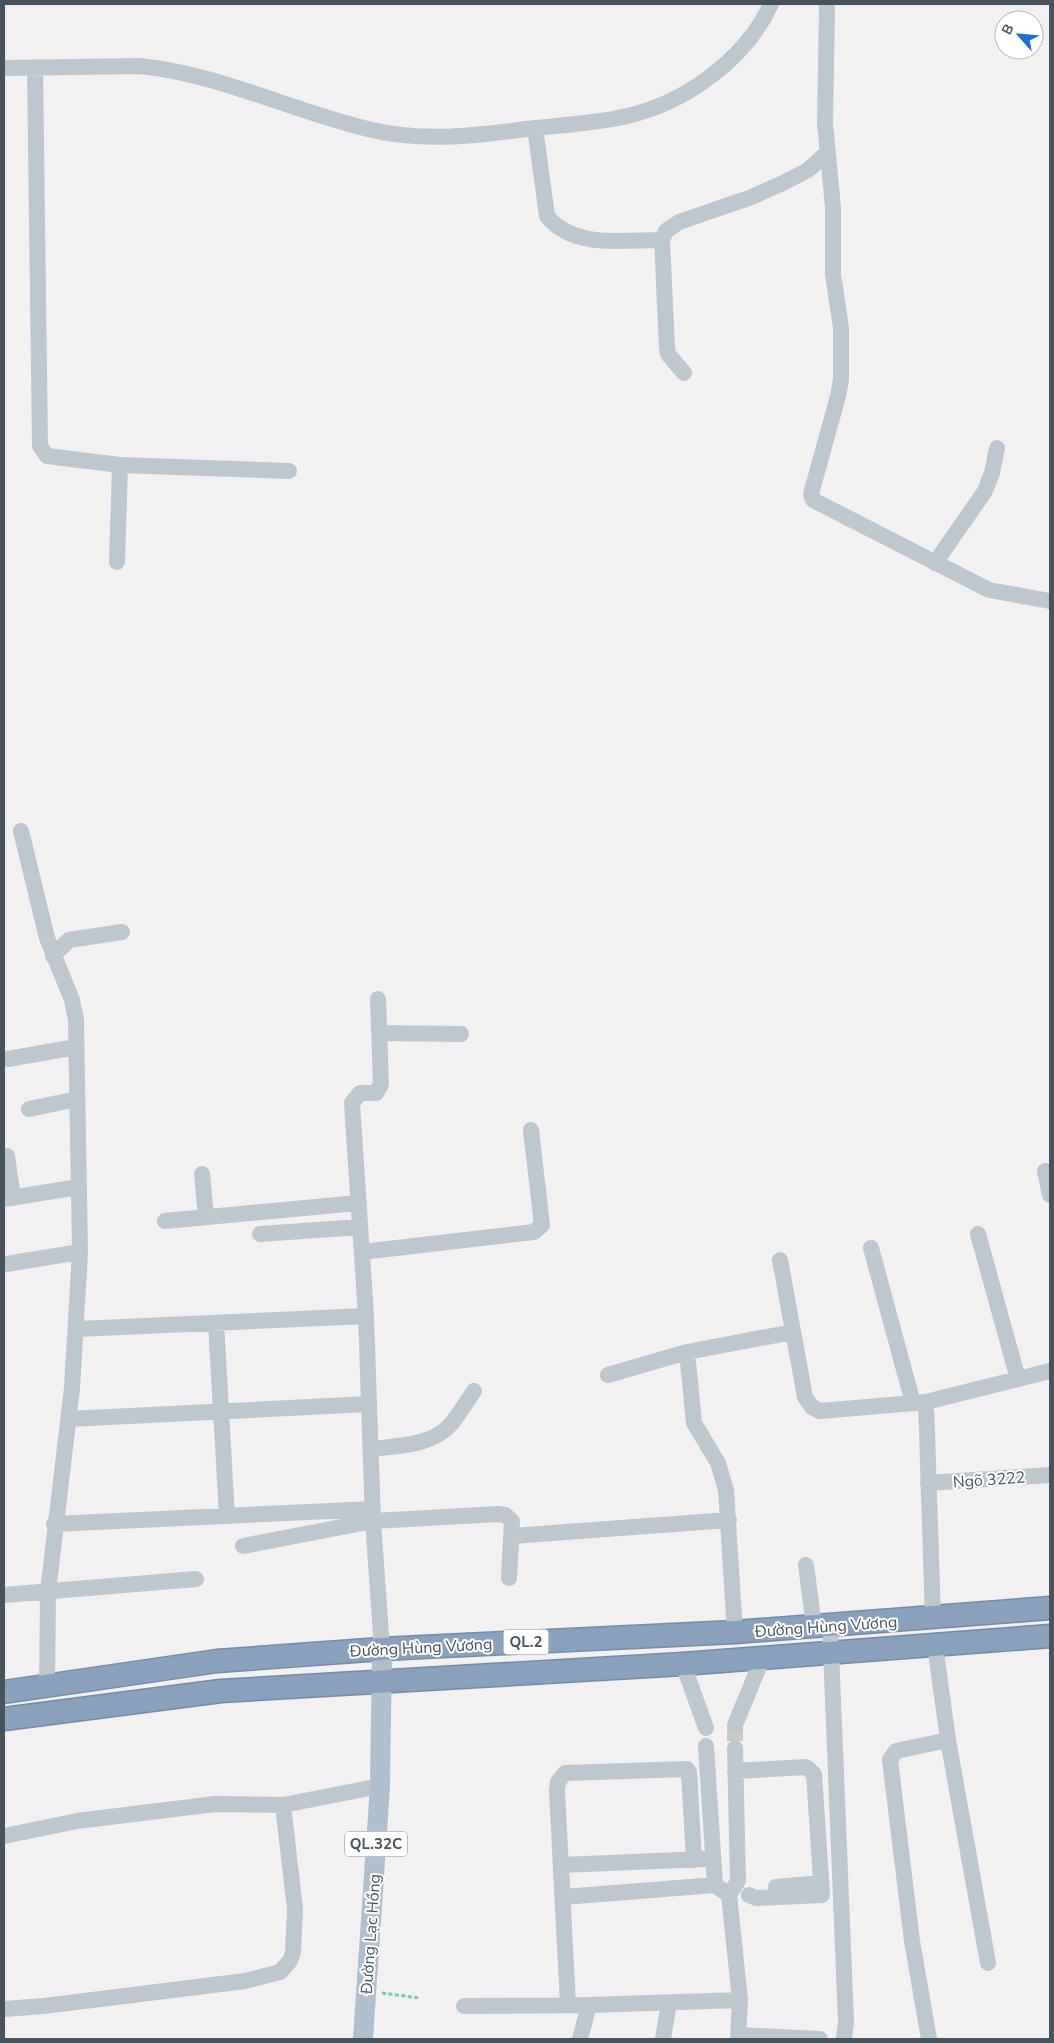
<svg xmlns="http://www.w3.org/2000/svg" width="1054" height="2043" font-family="'Nunito Sans',sans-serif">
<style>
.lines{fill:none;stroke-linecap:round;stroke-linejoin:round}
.minor-tunnel{stroke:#c8c9cb;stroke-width:16;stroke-dasharray:16 8;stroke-linecap:butt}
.highway-casing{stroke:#748ca9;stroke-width:25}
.path{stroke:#78cba3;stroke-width:3;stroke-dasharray:4 2.5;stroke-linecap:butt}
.minor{stroke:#bec7ce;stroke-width:16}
.major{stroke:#b0bfcd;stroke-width:20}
.highway{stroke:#89a1bd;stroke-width:22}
.labels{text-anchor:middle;stroke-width:4;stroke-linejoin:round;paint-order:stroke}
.shield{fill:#fff;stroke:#7f878e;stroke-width:1}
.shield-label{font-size:15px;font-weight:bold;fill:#48535d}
.street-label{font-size:16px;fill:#48535d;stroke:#fff}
</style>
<rect width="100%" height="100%" fill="#f2f0f0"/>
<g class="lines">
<path class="minor-tunnel" d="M735 1725V1748"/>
<defs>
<path id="highway" d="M4 1692 217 1661 382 1649 735 1632 1050 1608
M4 1719 221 1691 683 1664 1050 1636"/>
</defs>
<use href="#highway" class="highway-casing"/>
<path class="path" d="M382 1993 420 1998"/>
<path class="minor" d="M827 4 825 124 833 207V274L841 328V380L838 396 811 494 813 500 989 590 1050 601
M35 67 40 446 47 456 120 465 117 562
M4 68 140 66C220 74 294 112 372 130 424 142 474 136 526 129 559 125 594 124 627 116 685 103 746 59 771 4
M535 128 547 216C573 249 624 240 662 240
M684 373 668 354 667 348 662 240 666 231 679 222 749 198 783 183 808 170 828 152
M120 465 289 471
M935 563 985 491 992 473 997 448
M21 831 47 938 72 1000 76 1020 80 1252 72 1388 48 1592 47 1686
M53 956 69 940 122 932
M378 999 381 1084 376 1093H360L352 1103 366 1316 373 1521 382 1649
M379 1033 461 1034
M8 1059 76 1047
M29 1109 77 1099
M7 1156 13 1198
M1045 1171 1050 1195
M202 1174 206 1217
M4 1199 79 1187
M165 1221 358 1203
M260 1234 360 1227
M978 1234 1018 1379
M871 1248 913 1403
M362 1252 534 1232 542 1225 531 1130
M780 1260 805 1397 812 1407 820 1411 926 1402 1050 1371
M6 1264 80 1252
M216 1323 227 1516
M77 1329 366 1316
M687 1352 694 1423 718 1463 726 1490 735 1632
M608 1375 687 1352 793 1332
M926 1402 933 1618
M69 1419 369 1404
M371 1449C398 1446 433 1446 452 1423 460 1413 467 1401 474 1391
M928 1483 1050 1475
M54 1524 373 1509
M512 1536 729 1520
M243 1546 373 1521 498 1514 505 1515 512 1521 509 1578
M806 1565 814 1626
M4 1595 196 1579
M830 1625 846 2022 844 2039
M935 1645 948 1740 988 1963
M683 1664 706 1728
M735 1725 762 1659
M706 1746 715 1885 729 1895
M735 1748 738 1881 729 1895 740 2000 738 2039
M735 1771 806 1767 814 1774 822 1895 756 1898 749 1895
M4 1836 77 1821 215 1804 283 1805 380 1786
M561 1865 704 1859
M776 1887 821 1883
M563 1897 715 1885
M568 2005 557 1791 558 1782 565 1773 687 1769 689 1772 694 1860
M464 2006 589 2005 740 2000
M4 2009 44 2006 245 1981 280 1972 290 1961 293 1952 295 1909 283 1805
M738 2035 820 2039
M580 2039 589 2005
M663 2039 669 2003
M929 2039 912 1941 890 1760 896 1751 948 1740"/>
<path class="major" d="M363 2039 380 1786 382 1649"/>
<use href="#highway" class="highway"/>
</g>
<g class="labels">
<g class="shield">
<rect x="503.5" y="1629.5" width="45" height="25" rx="4"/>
<rect x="345" y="1831.5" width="62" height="25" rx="4"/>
</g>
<g class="shield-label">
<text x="526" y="1647">QL.2</text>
<text x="376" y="1849">QL.32C</text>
</g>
<g class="street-label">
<text transform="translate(989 1479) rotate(-4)" y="6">Ngõ 3222</text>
<text transform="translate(826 1626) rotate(-4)" y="6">Đường Hùng Vương</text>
<text transform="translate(421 1647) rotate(-3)" y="6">Đường Hùng Vương</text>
<text transform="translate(370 1934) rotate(-86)" y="6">Đường Lạc Hồng</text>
</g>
</g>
<rect width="1054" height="2043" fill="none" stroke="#48535d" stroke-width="10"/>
<g transform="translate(1019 35) rotate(297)"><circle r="24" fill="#ffffff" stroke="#b6babe"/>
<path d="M0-4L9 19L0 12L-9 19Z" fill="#1e6fde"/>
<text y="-8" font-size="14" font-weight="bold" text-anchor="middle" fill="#48535d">B</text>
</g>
</svg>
